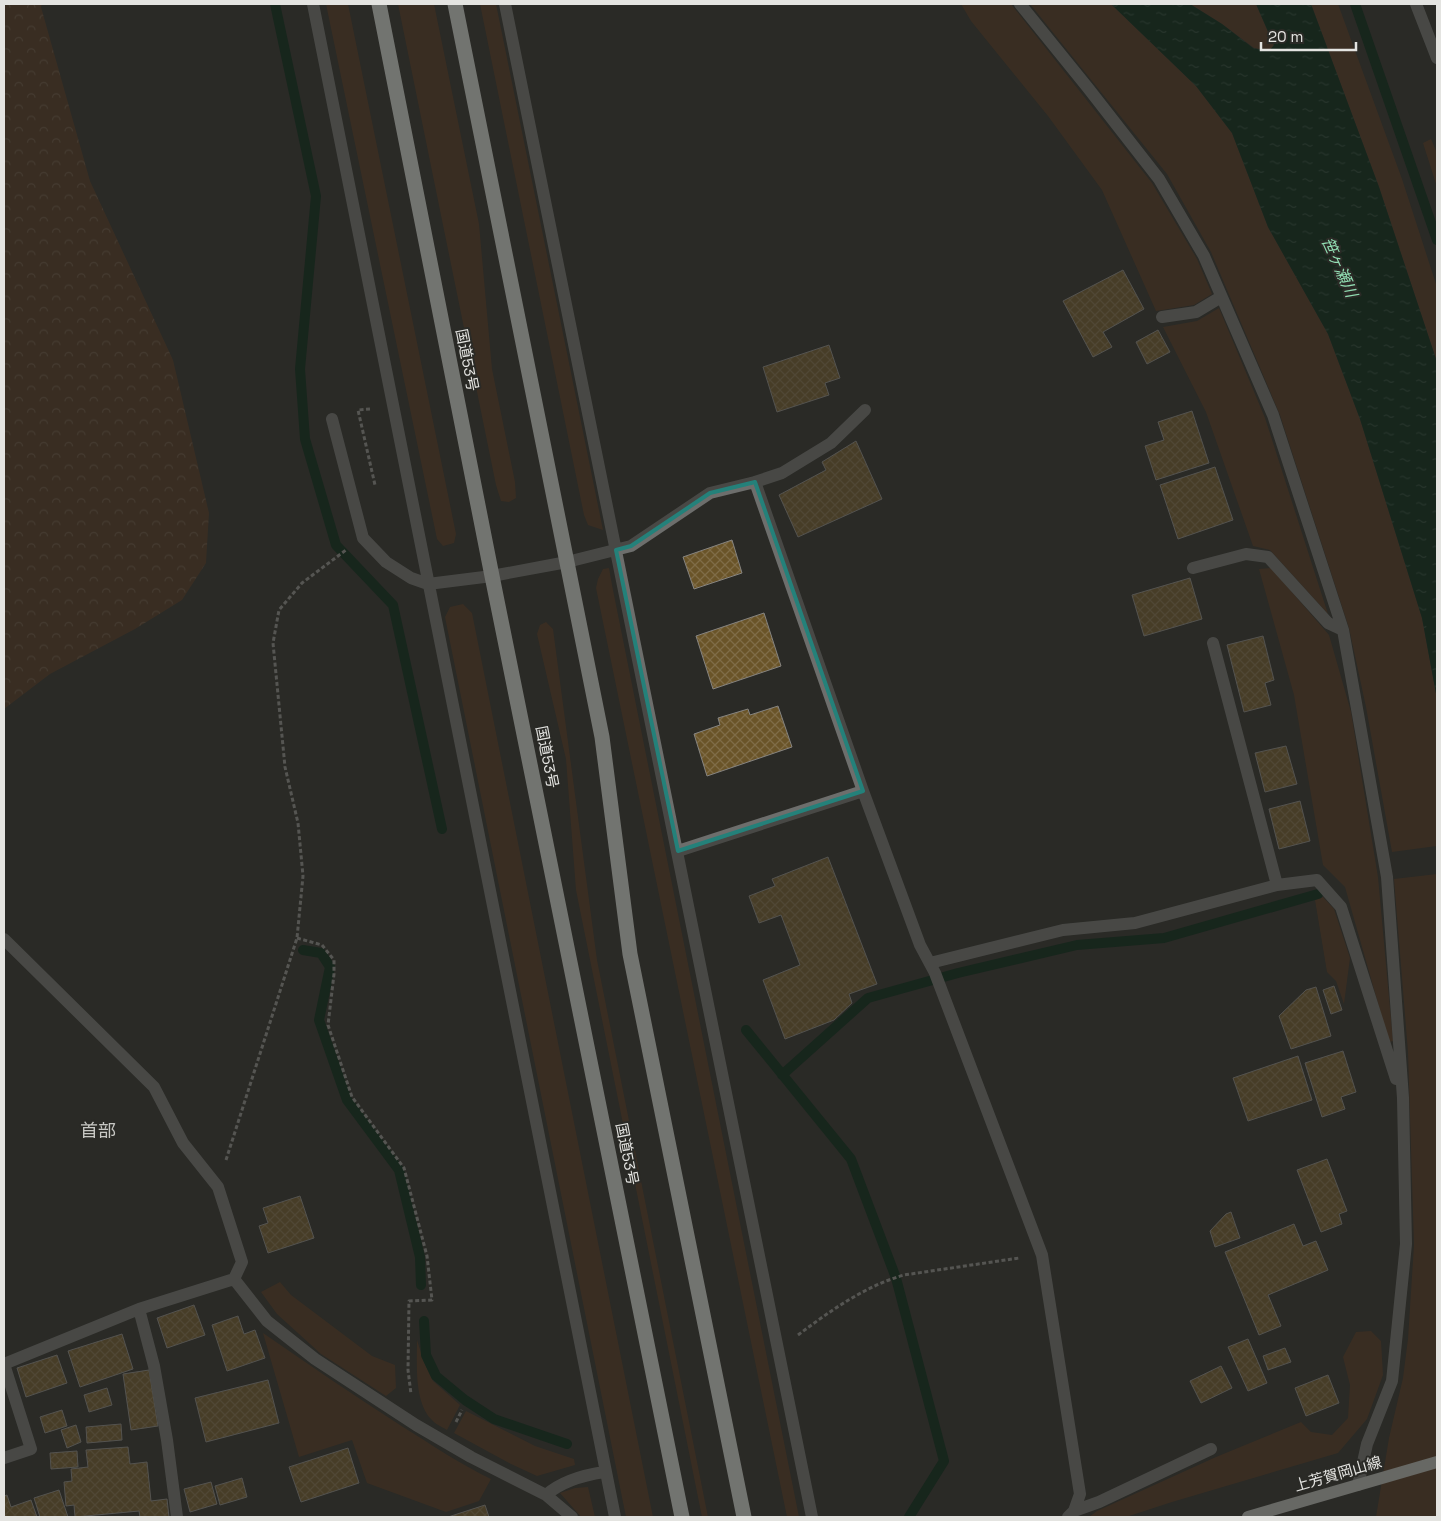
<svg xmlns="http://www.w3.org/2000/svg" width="1441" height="1521" font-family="'Space Grotesk','Noto Sans JP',sans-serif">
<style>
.grass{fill:#4c321e}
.forest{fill:url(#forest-crowns)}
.water{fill:url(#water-ripples)}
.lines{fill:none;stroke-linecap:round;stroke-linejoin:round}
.stream{stroke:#021;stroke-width:10}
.building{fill:url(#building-cross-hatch);stroke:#868480}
.path{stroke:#8a8a87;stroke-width:3;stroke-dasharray:4 2.5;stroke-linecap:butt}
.minor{stroke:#6d6e6c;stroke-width:12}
.major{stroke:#b1b3af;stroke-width:12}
.highway{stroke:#cbceca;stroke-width:15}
.marked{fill:none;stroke:#24817a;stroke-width:4;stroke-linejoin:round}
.labels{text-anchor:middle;stroke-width:4;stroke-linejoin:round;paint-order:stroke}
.street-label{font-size:15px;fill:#e4e4e1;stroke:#2a2a26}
.water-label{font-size:16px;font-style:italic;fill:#92dfb4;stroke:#2a2a26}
.quarter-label{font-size:18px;fill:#c7c7c3;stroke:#2a2a26}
</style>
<defs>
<pattern id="forest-crowns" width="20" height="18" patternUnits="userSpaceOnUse" patternTransform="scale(1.25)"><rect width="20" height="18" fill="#4c321e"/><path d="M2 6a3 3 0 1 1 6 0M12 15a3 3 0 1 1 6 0" fill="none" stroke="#66503e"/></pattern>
<pattern id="water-ripples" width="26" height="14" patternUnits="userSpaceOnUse" patternTransform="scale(1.25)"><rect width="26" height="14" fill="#021"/><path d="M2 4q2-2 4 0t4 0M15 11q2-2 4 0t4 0" fill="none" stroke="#254233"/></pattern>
<pattern id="building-cross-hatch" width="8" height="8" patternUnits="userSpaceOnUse" patternTransform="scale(1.25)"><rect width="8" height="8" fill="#6a5428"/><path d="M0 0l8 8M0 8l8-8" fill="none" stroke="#7f6c47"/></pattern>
</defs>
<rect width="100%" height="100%" fill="#2a2a26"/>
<path class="grass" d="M326 4H348L456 534 454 543 443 546 437 539Z
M398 4H434L479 224 492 369 515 482 516 498 509 502 501 501 496 485Z
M480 4H496L603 530 588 525 584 515Z
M961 4H1011L1152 183 1197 259 1212 294 1194 305 1156 311 1102 190 1048 116 971 21Z
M1030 4H1111L1196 86 1232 133 1268 227 1328 334 1360 419 1422 618 1437 699V846L1392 852 1366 707 1349 628 1280 415 1211 252 1167 174Z
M1190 4H1256L1274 46 1269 51 1254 48 1222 24Z
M1311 4H1338L1402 179 1437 287V362L1379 187Z
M1431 139 1437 153V187L1423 143Z
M1219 308 1265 418 1328 614 1270 550 1253 546 1206 412 1163 327 1197 321Z
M609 568 612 585 799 1517H787L596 588 598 579 603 569Z
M1271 568 1329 635 1351 712 1378 877 1393 1041 1389 1042 1345 887 1323 865 1294 695 1259 569Z
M463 604 472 613 653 1517H626L445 617 450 607Z
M546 622 553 629 597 960 708 1517H702L576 890 566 759 537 634 540 625Z
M1437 874V1517H1376L1389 1438 1403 1378 1408 1339 1414 1245 1408 1052 1394 879Z
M1323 897 1334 909 1350 958 1344 1004 1336 981 1327 972 1315 900Z
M280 1282 291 1295 372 1356 395 1365 396 1388 386 1396 321 1354 277 1314 261 1292Z
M1371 1331 1381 1341 1383 1375 1367 1419 1338 1453 1172 1502 1126 1517H1089L1097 1511 1216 1457 1301 1422 1311 1432 1332 1435 1348 1418 1350 1385 1343 1357 1356 1332Z
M263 1333C309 1365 355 1396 403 1427 432 1445 460 1464 491 1479L479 1501 446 1512 367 1483 352 1440 299 1457Z
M417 1340 424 1362 433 1381 460 1405 447 1430C442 1427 435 1424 431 1419 414 1401 417 1363 417 1340Z
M466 1411 535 1446 574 1459 575 1465 537 1476 511 1464 454 1433Z
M588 1487 595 1517H581L560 1493 575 1488Z"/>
<path class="forest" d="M4 4H42L41 7 90 181 173 360 209 513 206 563 182 600 135 629 50 674 4 709Z"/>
<path class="water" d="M1111 4H1190L1222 24 1253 48 1269 51 1274 45 1256 4H1311L1379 187 1437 362V699L1422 618 1360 419 1328 334 1268 227 1232 133 1196 86Z"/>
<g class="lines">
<path class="stream" d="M275 4 316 196 300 369 305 439 336 545 393 605 442 829
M1355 4 1437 240
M303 950 321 953 330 967 319 1020 347 1100 399 1170 420 1257 421 1285
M746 1030 851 1159 896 1278 944 1461 909 1517
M782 1075 868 998 958 973 1077 945 1164 938 1318 894
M424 1321 426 1355 436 1376 465 1400 494 1419 567 1444"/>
</g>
<path class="building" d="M1123 270 1144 309 1103 332 1112 347 1093 357 1063 301Z
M1158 330 1170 352 1147 364 1136 342Z
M829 345 840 378 825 383 829 395 777 412 763 367Z
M1192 411 1209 463 1156 480 1145 446 1164 440 1158 422Z
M856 441 882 499 798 537 779 495 826 470 822 462Z
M1215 467 1233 520 1178 539 1160 485Z
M732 540 742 573 694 589 683 557Z
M1190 578 1202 619 1144 636 1132 595Z
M764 613 781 666 713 689 696 636Z
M1263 636 1274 680 1265 683 1271 705 1244 712 1227 645Z
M778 706 792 747 707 776 694 734 720 725 718 718 748 709 750 715Z
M1286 746 1297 784 1265 792 1255 753Z
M1300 801 1310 841 1279 849 1269 809Z
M828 857 877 984 849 994 852 1003 834 1020 785 1039 763 980 800 965 781 915 759 923 749 896 775 886 772 879Z
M1334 986 1342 1010 1331 1014 1323 990Z
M1316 987 1331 1036 1291 1049 1279 1016 1306 990Z
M1343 1051 1356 1092 1341 1097 1345 1109 1322 1117 1305 1063Z
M1298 1056 1312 1100 1248 1121 1233 1078Z
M1327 1159 1347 1211 1339 1214 1342 1224 1321 1232 1297 1170Z
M300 1196 314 1238 268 1253 259 1226 268 1223 263 1208Z
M1231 1212 1240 1238 1215 1247 1210 1231 1226 1214Z
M1294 1224 1303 1246 1316 1241 1328 1270 1268 1295 1281 1326 1259 1335 1225 1252Z
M194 1305 205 1335 167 1348 157 1318Z
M238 1316 244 1334 255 1330 265 1358 227 1371 212 1325Z
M122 1334 133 1369 80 1387 68 1351Z
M1248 1339 1267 1383 1248 1391 1228 1347Z
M1285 1348 1291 1362 1268 1370 1263 1356Z
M57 1355 67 1383 26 1397 17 1368Z
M1221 1366 1232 1388 1201 1403 1190 1381Z
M149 1370 158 1426 131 1430 123 1374Z
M1328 1375 1339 1403 1306 1416 1295 1388Z
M268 1380 279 1423 206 1442 195 1398Z
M107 1388 112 1405 89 1412 84 1395Z
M62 1410 67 1426 45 1433 40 1417Z
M121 1424 122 1440 87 1443 86 1427Z
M76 1425 81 1442 67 1448 61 1430Z
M128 1447 130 1464 147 1462 151 1501 167 1499 169 1517H140L139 1511 75 1517 74 1505 66 1506 64 1482 72 1481 71 1469 88 1467 86 1450Z
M348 1448 359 1483 301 1502 289 1467Z
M77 1451 78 1467 51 1469 50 1453Z
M242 1478 247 1497 220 1505 215 1486Z
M211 1482 217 1504 190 1512 184 1489Z
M59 1490 68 1517H40L34 1498Z
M7 1495 11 1507 31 1500 37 1517H4V1496Z
M485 1505 489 1517H448Z"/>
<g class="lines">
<path class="path" d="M370 409 358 410 375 485
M297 938 322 945 334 960V974L328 1025 352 1097 404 1168 427 1256 432 1300 409 1301 408 1370 411 1394
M226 1160 297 938 303 876 298 823 285 767 273 643 279 610 302 583 346 550
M798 1335C830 1311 865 1286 904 1275L1019 1258
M456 1422 462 1410"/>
<path class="minor" d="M313 4 615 1517
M505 4 812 1517
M1020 4 1088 88 1159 179 1204 256 1273 415 1343 630 1387 877 1403 1098 1406 1244 1392 1381 1367 1444 1358 1485
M1416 4 1437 58
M1162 317 1196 312 1221 297
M332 419 363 538 386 562 411 578 428 584 492 576 567 562 631 546 710 493 755 482 863 791 920 945 935 973 1042 1255 1080 1494 1074 1511 1068 1517
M755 482 782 473 831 443 865 410
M1193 568 1246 554 1268 557 1328 623 1343 630
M1213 643 1277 885
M678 851 863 791
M4 939 154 1087 183 1143 218 1187 242 1262 234 1279 139 1309 4 1364
M930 963 1063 930 1135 923 1277 885 1317 880 1341 907 1396 1079
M234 1279 267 1321 315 1359 416 1425 471 1457 546 1495 572 1517
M139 1309 154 1366 167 1440 177 1517
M4 1364 31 1449 4 1458
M546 1495C562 1481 584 1475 604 1472
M1074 1511 1099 1502 1211 1449"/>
<path class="major" d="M1248 1517 1437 1462"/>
<path class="highway" d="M379 4 492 576 682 1517
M455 4 602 737 630 954 744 1517"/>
</g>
<path d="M0 0H1441V1521H0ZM755 482 863 791 678 851 616 550 631 546 710 493Z" fill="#2a2a26" fill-opacity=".55" fill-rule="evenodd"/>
<path class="marked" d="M755 482 863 791 678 851 616 550 631 546 710 493Z"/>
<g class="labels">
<g class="street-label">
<text transform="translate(467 360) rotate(79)" y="5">国道53号</text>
<text transform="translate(547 757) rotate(79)" y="5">国道53号</text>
<text transform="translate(627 1154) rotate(79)" y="5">国道53号</text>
<text transform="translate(1338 1474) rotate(-16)" y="5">上芳賀岡山線</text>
</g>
<g class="water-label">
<text transform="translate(1340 267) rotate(66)" y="6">笹ヶ瀬川</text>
</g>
<g class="quarter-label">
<text x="98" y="1137">首部</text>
</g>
</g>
<rect width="1441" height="1521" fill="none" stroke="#e4e4e1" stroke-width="10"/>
<path d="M1261 42v8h95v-8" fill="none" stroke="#e4e4e1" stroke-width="2.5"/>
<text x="1268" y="42" font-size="15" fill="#e4e4e1" stroke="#2a2a26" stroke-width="4" paint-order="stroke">20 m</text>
</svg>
